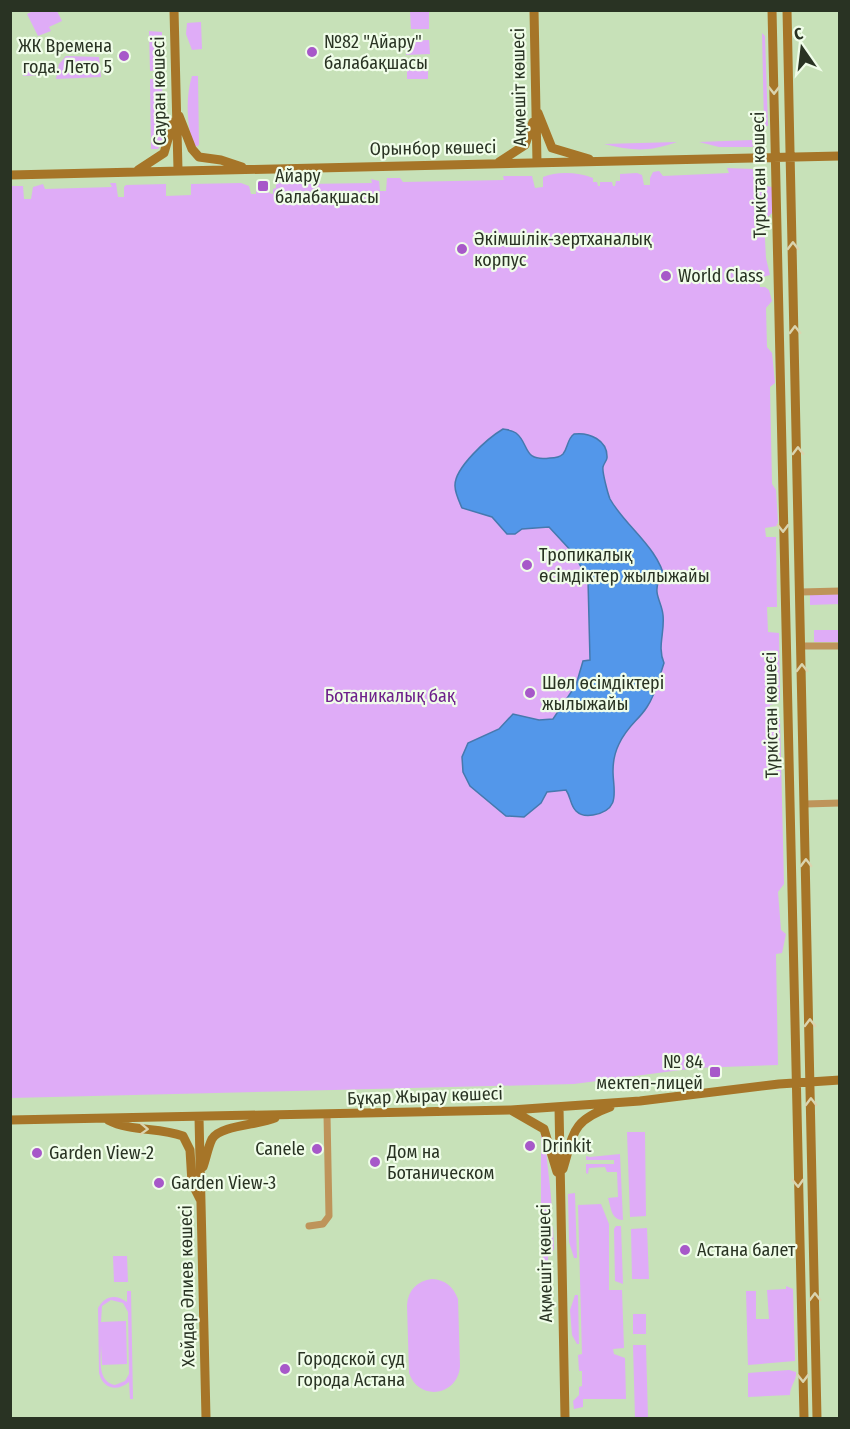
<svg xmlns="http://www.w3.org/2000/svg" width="850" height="1429" font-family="'Fira Sans Condensed',sans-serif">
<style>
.green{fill:#dfacf7;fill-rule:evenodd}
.water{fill:#5397ea;stroke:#4679ae;stroke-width:1.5}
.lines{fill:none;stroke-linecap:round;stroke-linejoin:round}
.street{stroke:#be945a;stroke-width:7}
.secondary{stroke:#a67528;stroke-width:9}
.oneway{stroke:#dad4af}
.poi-dot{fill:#a758c9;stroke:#f0fde9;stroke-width:2}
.labels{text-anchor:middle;stroke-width:4.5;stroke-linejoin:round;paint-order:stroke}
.poi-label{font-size:18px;fill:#293323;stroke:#f0fde9;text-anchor:start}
.street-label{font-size:18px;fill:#293323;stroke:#f0fde9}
.park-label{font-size:18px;fill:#6d1f8a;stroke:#f0fde9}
</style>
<rect width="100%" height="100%" fill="#c7e1b8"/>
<path class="green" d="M33 11H57L62 21 49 27 51 31 38 36 27 14Z
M410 11H429V29H411Z
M201 22 202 49 192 50 186 34 187 23Z
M149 31 162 32V36L158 38 159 60 163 64 161 70 150 71Z
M762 33 765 36 768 126H764Z
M429 40 430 54 406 55V41Z
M66 56 99 57 101 77 56 79 59 64Z
M23 63H44L45 75 23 76Z
M407 68H428V79H407Z
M192 76H198L199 145 194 148C187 126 185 98 192 76Z
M150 79H162L163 140 158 149H151Z
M752 140 753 147H719L699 142Z
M677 142C649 152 633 151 604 144Z
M727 168 753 169 754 183H757L758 185 772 187V213L764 221 766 258 770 275 759 278 760 287H765L769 290 772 301 766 308 767 347 772 353 775 383 770 387 772 484 776 490 778 521 777 526 765 528 766 537H776L777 607H767L768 632 779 633 780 700 777 703 770 705V712L776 713 780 718 784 884 778 892 781 930 786 934 782 953 776 954 778 1065 696 1068 574 1084 11 1098 10 186H23L24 199H31L33 187 43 184 45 189 112 187 110 183H116L118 197H124V187L126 185 166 184V196L191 195V184L241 183 249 186 251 194H256V189H268L269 193 273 194V189L276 188V184L302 178 306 184 372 183 371 179 379 181 380 191H386L387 178H400L403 182 504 180 503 176H532L535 188 543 187V177C557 171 578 172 593 178V182H597L598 186H600V182H612L613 186H615L616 181H620V174L637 173 642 175 644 185H650V178L653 172 659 171 663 176 729 173Z
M810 593H839V604L810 605Z
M814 630H839V642H814Z
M627 1132H645L646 1216 630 1217Z
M541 1133 545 1135C546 1161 551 1186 552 1213L549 1216 541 1217Z
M620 1154 623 1220C611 1220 611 1207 608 1198L618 1197 617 1172H607L605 1167 589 1168 588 1174 586 1173V1164H614V1160H586V1156L590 1157Z
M575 1193 577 1258H574L569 1242 568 1196V1194Z
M601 1204 609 1224V1290H622L624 1348 613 1349 614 1354 625 1358 626 1399H583V1407L574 1409 573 1401 579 1395V1387L582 1386V1371H579L578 1355 582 1354 578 1205Z
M542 1222 548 1223 553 1227 554 1249 548 1257V1263H543Z
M616 1226H621L623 1284 615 1281 614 1229Z
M647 1228 649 1279H632L631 1229Z
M127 1256 128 1282H114L113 1256Z
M432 1279C445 1280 453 1286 458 1299L460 1366C458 1396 419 1402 409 1373L407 1305C408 1290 417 1281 432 1279Z
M786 1286 793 1289 795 1361 748 1365 746 1291H756V1319H769L767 1290 786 1289Z
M127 1291H131L133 1399H130L129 1382C117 1392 103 1389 99 1373L98 1308C105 1295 116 1294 127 1302ZM111 1300 123 1303 128 1312 129 1374 125 1381 115 1385C97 1381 101 1360 101 1345L102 1365 127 1364 126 1321 101 1322 102 1306Z
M575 1295H578L579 1344H577L572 1335 570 1310Z
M633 1314H646V1334H633Z
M633 1345H646L648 1418H635Z
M789 1370 796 1372C797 1380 790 1386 790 1395L748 1397V1373Z"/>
<path class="water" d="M503 429C508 430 512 430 516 433 530 444 522 462 550 458 554 458 560 457 563 454 568 448 567 439 574 434 589 432 608 440 607 458 607 460 603 465 603 467 602 472 608 494 610 499 625 526 659 548 665 580L658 583C654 595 662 603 663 615 665 632 657 647 664 663 659 678 656 694 647 707 638 721 628 725 619 744 615 752 613 762 613 771 613 790 622 810 593 815 587 816 580 815 576 811 570 805 571 797 566 790L547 792 541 803 524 817 506 816 470 786 463 772 462 757 468 743 499 729 513 714 539 720 553 719 576 685 583 661 590 660 588 580 574 554 549 527 522 529 515 534H507L492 517 462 508C459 501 455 493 455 486 454 468 488 438 503 429Z"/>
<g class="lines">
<path class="street" d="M801 592 840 591
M802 646H840
M805 804 840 803
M309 1226 323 1224 329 1216 327 1115"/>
<path class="secondary" d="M174 10 178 170
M534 10 537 163
M772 10 804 1418
M787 10 817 1418
M538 113 552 148 589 159
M179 116 192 149 199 157 221 160 242 167
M499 162 525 145 533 122
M138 170 164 153 173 122
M10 175 840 156
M559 1107 565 1418
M511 1110 544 1129 557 1172
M199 1117 206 1418
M10 1120 511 1110 640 1101 779 1084 840 1080
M108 1120C131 1132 158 1127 183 1136L190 1150 192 1183 200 1199
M203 1167C206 1159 208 1147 212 1139 220 1125 260 1125 275 1118
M563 1169C574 1133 571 1121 610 1107"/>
</g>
<defs><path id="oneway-chevron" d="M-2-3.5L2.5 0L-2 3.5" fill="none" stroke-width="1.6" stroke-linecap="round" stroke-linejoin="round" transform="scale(1.5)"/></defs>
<g class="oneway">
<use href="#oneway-chevron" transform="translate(774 90) rotate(89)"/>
<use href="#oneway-chevron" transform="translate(793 246) rotate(-91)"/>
<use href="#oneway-chevron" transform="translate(795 330) rotate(-91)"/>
<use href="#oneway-chevron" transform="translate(798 451) rotate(-91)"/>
<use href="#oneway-chevron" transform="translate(783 528) rotate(89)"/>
<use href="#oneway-chevron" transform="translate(802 668) rotate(-91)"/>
<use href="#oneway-chevron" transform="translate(806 863) rotate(-91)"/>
<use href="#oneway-chevron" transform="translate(810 1023) rotate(-91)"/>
<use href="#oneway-chevron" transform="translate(811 1102) rotate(-91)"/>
<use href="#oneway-chevron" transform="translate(144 1129) rotate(2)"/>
<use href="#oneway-chevron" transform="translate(798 1183) rotate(88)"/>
<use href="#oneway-chevron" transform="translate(815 1297) rotate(-91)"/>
<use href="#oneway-chevron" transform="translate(803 1378) rotate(89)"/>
</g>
<g class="poi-dot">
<circle cx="312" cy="52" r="6"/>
<circle cx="124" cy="56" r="6"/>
<rect x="257" y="180" width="12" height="12" rx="3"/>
<circle cx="462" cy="249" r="6"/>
<circle cx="666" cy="276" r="6"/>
<circle cx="527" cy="565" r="6"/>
<circle cx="530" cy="693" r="6"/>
<rect x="709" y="1066" width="12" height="12" rx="3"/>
<circle cx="530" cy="1146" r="6"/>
<circle cx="317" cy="1149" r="6"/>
<circle cx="37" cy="1153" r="6"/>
<circle cx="375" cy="1162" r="6"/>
<circle cx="159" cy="1183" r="6"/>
<circle cx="685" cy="1250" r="6"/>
<circle cx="285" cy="1369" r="6"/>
</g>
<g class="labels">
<g class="poi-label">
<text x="324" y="48">№82 "Айару"<tspan x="324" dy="21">балабақшасы</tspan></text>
<text x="112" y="52" text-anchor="end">ЖК Времена<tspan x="112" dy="21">года. Лето 5</tspan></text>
<text x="275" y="182">Айару<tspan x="275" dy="21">балабақшасы</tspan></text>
<text x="474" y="245">Әкімшілік-зертханалық<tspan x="474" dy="21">корпус</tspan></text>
<text x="678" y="282">World Class</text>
<text x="539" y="561">Тропикалық<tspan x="539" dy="21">өсімдіктер жылыжайы</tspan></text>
<text x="542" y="689">Шөл өсімдіктері<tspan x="542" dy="21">жылыжайы</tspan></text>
<text x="703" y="1068" text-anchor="end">№ 84<tspan x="703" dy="21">мектеп-лицей</tspan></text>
<text x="542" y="1152">Drinkit</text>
<text x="305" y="1155" text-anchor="end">Canele</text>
<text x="387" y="1158">Дом на<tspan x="387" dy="21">Ботаническом</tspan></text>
<text x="49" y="1159">Garden View-2</text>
<text x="171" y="1189">Garden View-3</text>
<text x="697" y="1256">Астана балет</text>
<text x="297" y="1365">Городской суд<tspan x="297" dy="21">города Астана</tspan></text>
</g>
<g class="street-label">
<text transform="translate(519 87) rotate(-91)" y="6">Ақмешіт көшесі</text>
<text transform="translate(159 91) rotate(-91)" y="6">Сауран көшесі</text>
<text transform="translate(433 148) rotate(-1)" y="6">Орынбор көшесі</text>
<text transform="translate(759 175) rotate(-91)" y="6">Түркістан көшесі</text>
<text transform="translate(771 715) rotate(-91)" y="6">Түркістан көшесі</text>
<text transform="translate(425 1096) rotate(-2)" y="6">Бұқар Жырау көшесі</text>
<text transform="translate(545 1263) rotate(-91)" y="6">Ақмешіт көшесі</text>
<text transform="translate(187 1286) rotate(-91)" y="6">Хейдар Әлиев көшесі</text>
</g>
<g class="park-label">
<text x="390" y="702">Ботаникалық бақ</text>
</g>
</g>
<rect width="850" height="1429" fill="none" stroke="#293323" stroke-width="24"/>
<g transform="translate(802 48) rotate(346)" stroke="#f0fde9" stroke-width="4.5" paint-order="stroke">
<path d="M0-4.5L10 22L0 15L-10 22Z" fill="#293323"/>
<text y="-9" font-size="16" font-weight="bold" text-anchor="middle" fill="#293323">С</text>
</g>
</svg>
